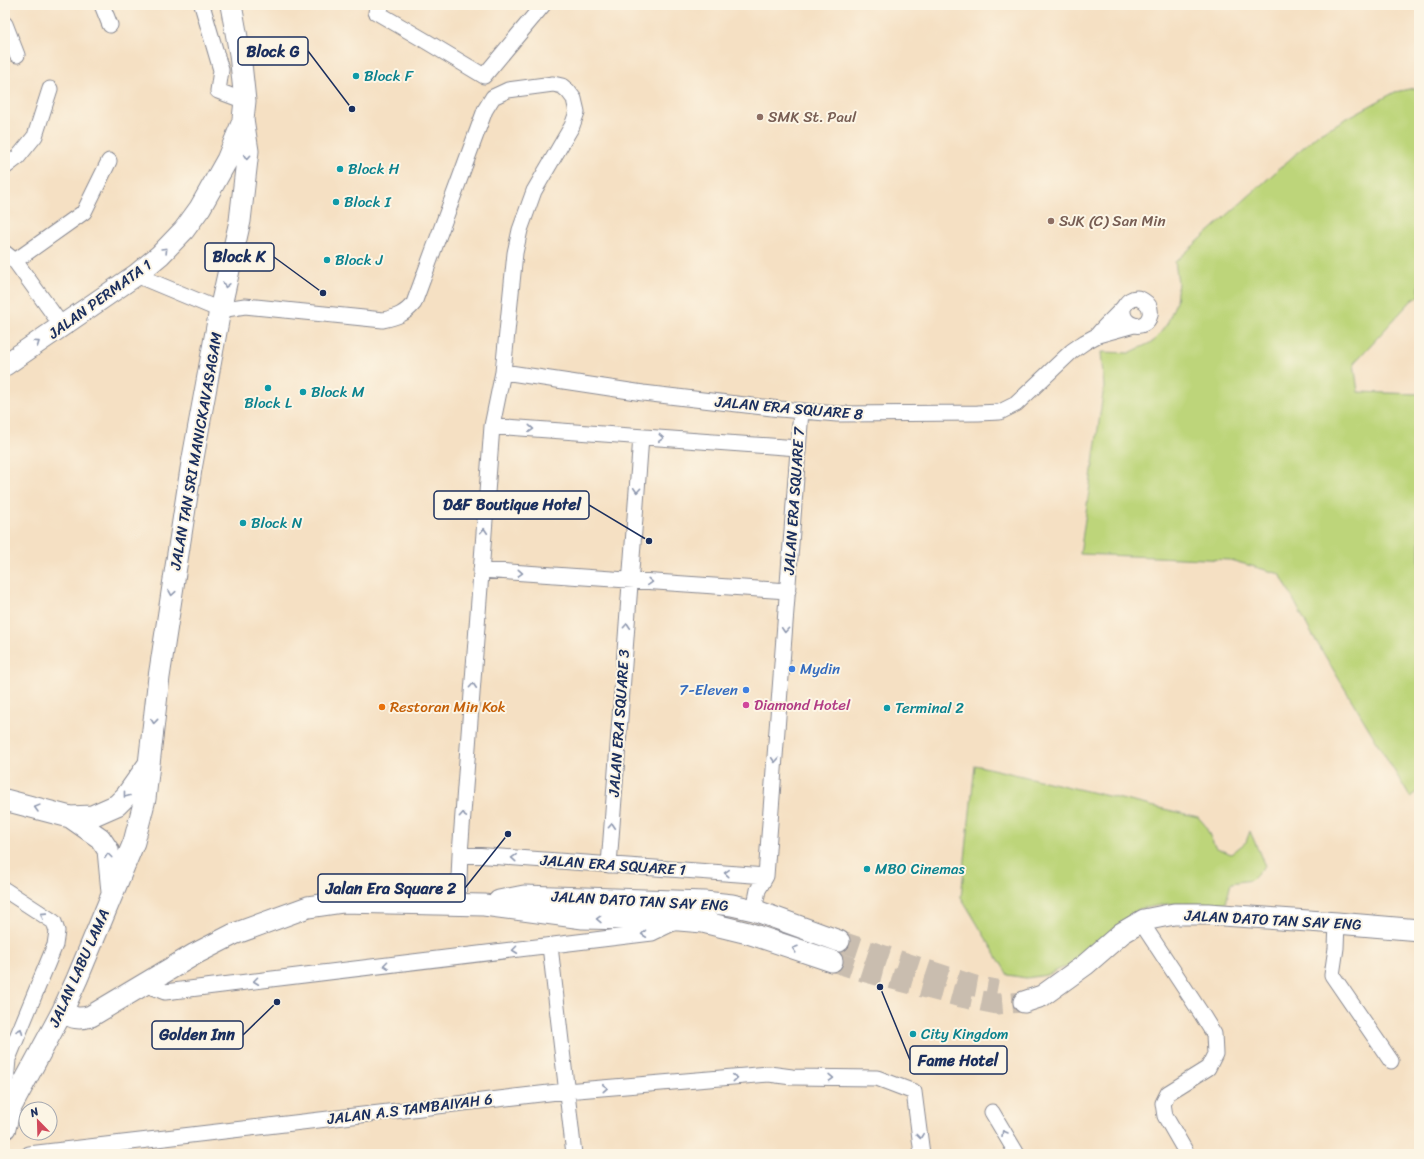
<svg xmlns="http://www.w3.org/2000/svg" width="1424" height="1159" font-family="Sriracha,sans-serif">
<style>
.green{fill:#bdd57a;stroke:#6c826c}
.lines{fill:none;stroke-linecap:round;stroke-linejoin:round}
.secondary-tunnel{stroke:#c9bdaf;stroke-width:21;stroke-dasharray:21 10;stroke-linecap:butt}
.street-casing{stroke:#888890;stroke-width:17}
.secondary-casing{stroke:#888890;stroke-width:23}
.street{stroke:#fff;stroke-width:15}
.secondary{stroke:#fff;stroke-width:21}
.oneway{stroke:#8d97ae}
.culture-dot{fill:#0f9aa8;stroke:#fcf5e5;stroke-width:1.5}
.education-dot{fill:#8d6e63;stroke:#fcf5e5;stroke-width:1.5}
.shop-dot{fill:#3f7fe0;stroke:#fcf5e5;stroke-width:1.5}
.hotel-dot{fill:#d1479c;stroke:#fcf5e5;stroke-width:1.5}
.food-dot{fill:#e8710a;stroke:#fcf5e5;stroke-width:1.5}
.labels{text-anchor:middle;stroke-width:4;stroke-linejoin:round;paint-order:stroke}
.culture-label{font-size:15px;fill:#0d838f;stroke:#fcf5e5;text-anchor:start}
.education-label{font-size:15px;fill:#785e54;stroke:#fcf5e5;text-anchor:start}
.street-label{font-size:15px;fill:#1b2f5e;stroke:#fcf5e5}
.shop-label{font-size:15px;fill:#366cbe;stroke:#fcf5e5;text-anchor:start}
.hotel-label{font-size:15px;fill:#b23c85;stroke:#fcf5e5;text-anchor:start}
.food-label{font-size:15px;fill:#c56008;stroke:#fcf5e5;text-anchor:start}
.leader{fill:none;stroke:#1b2f5e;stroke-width:1.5}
.callout-dot{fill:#1b2f5e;stroke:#fcf5e5;stroke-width:1.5}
.callout{fill:#fcf5e5;stroke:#1b2f5e;stroke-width:1.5}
.callout-label{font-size:16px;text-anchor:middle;font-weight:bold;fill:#1b2f5e}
</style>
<rect width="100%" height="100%" fill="#fcf5e5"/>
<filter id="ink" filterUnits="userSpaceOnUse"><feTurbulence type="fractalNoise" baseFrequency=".025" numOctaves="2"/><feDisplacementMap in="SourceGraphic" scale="8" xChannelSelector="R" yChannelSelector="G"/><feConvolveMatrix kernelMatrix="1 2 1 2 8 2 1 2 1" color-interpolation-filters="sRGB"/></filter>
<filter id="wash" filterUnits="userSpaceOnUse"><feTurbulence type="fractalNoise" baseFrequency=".012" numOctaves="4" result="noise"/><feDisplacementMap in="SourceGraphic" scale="16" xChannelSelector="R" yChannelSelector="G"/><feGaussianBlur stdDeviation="0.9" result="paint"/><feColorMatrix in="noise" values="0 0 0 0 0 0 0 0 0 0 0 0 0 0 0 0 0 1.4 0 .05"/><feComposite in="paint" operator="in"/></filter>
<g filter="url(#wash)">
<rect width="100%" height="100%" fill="#f5e0c3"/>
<path class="green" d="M1419 87V297L1412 300 1354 363 1358 392 1419 394V790L1410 797 1310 631 1280 574 1230 560 1080 554 1104 387 1101 352 1129 353 1154 341 1167 324 1176 302 1178 282 1175 262 1318 134 1395 92Z
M975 765 1198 817 1205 825 1215 847 1231 854 1246 842 1250 831 1265 866 1251 880 1231 883 1226 903 1167 904 1139 909 1067 966 1047 975 1026 978 1008 975 961 897Z"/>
</g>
<g filter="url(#ink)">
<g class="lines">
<path class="secondary-tunnel" d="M839 941 975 986 997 990
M832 961 863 971 961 997 997 1004 1024 1002"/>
<defs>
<path id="street" d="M102 5 110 25
M202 5 221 70 218 91 245 101
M382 5 376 12 424 40 484 76 543 5
M5 24 17 55
M5 167 18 157 35 136 50 89
M5 253 15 261 62 326
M15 261 84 212 109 161
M136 275 220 310 245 306 383 320C397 317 405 314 414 303L485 110 493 97 508 90 553 84 562 86 568 91 574 99 577 112 572 126 534 191 520 230 515 253 503 372 492 426 460 854 458 904
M1098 334C1105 325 1114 318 1122 309 1125 306 1126 302 1130 300 1135 297 1140 298 1144 301 1149 304 1151 309 1150 315 1146 332 1121 327 1123 308
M503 372 643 393 780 409 837 414 978 413 1000 412 1016 404 1072 351 1085 342 1098 335 1134 325
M492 426 798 448
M481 570 788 591
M460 854 766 876
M609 865 641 437
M5 890 54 922 57 931 55 945 8 1059 6 1082 10 1109
M754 910 758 890 766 876 801 411
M1141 922 1201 1013 1214 1034 1215 1054 1208 1068 1168 1093 1163 1103 1165 1116 1187 1154
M1337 923 1336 948 1332 975 1391 1061
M550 946 574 1154
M144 984 165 992 222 985 652 933 677 921
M992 1112 1017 1154
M29 1154 566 1091 769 1074 792 1077 877 1078 914 1092 922 1154"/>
<path id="secondary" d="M5 365 136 275 160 255 184 230 200 208 227 160 243 121
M5 800 70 817 92 816 117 805 126 796 148 765
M70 817 100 838 108 850 112 892
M499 901 524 896 704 902 732 905 754 910 839 941
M1024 1002 1042 996 1085 965 1122 933 1144 920 1174 914H1208L1337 923 1419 930
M62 1012C74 1018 78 1020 91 1016L195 954 234 934 308 907 342 902 484 905 583 918 679 920 703 922 748 933 832 961
M5 1128 10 1109 62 1012 77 979 134 842 145 799 159 677 191 469 220 310 240 221 248 151 243 119 245 101 240 54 231 5"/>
</defs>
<use href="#street" class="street-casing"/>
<use href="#secondary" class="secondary-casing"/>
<use href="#street" class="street"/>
<use href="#secondary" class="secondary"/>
</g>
<defs><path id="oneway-chevron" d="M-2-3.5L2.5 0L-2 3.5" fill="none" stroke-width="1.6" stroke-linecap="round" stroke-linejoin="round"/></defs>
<g class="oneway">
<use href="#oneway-chevron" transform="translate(247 157) rotate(95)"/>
<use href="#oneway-chevron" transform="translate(165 250) rotate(-46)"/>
<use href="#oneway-chevron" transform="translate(226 285) rotate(103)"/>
<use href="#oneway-chevron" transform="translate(37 343) rotate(-34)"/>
<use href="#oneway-chevron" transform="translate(531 429) rotate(4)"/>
<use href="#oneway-chevron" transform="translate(661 438) rotate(4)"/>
<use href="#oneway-chevron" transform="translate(637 490) rotate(94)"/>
<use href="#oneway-chevron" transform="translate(484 531) rotate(-86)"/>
<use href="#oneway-chevron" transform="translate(520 573) rotate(4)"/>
<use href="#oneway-chevron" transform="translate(650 582) rotate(4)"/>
<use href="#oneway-chevron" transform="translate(172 593) rotate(99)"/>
<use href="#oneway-chevron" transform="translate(627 626) rotate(-86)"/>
<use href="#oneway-chevron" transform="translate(785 630) rotate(94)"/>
<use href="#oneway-chevron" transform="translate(473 686) rotate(-86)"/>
<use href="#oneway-chevron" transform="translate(154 721) rotate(96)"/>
<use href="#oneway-chevron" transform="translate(775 760) rotate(94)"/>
<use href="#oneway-chevron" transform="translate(126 795) rotate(128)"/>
<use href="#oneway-chevron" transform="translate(37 808) rotate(-165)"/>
<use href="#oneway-chevron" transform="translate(463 815) rotate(-86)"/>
<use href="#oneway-chevron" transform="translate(612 826) rotate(-86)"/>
<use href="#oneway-chevron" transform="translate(108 856) rotate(-97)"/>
<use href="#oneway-chevron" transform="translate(514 858) rotate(-176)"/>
<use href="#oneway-chevron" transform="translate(727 873) rotate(-176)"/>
<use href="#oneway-chevron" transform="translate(43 915) rotate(-147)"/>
<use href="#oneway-chevron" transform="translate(599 919) rotate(-179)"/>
<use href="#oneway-chevron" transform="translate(644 934) rotate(173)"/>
<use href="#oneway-chevron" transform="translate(795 949) rotate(-162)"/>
<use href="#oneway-chevron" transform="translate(515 950) rotate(173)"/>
<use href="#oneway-chevron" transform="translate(386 965) rotate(173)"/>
<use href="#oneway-chevron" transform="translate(256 981) rotate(173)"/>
<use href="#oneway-chevron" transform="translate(20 1031) rotate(-67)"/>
<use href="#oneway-chevron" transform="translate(735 1078) rotate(-5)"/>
<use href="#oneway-chevron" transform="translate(831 1078) rotate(1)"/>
<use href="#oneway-chevron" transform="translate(605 1088) rotate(-4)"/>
<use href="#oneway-chevron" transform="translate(1004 1133) rotate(-121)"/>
<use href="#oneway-chevron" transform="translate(920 1136) rotate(83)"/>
</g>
</g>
<g class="culture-dot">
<circle cx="356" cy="76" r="4"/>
<circle cx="340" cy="169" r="4"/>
<circle cx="336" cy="202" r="4"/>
<circle cx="327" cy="260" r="4"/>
<circle cx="268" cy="388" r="4"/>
<circle cx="303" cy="392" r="4"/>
<circle cx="243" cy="523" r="4"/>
<circle cx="887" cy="708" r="4"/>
<circle cx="867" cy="869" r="4"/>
<circle cx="913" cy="1034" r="4"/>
</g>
<g class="education-dot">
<circle cx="760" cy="117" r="4"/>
<circle cx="1051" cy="221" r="4"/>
</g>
<g class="shop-dot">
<circle cx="792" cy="669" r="4"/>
<circle cx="746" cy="690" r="4"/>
</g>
<circle class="hotel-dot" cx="746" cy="705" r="4"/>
<circle class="food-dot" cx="382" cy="707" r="4"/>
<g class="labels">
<g class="culture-label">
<text x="364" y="81">Block F</text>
<text x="348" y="174">Block H</text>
<text x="344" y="207">Block I</text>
<text x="335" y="265">Block J</text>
<text x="311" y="397">Block M</text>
<text x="268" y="408" text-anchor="middle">Block L</text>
<text x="251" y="528">Block N</text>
<text x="895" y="713">Terminal 2</text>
<text x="875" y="874">MBO Cinemas</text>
<text x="921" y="1039">City Kingdom</text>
</g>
<g class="education-label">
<text x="768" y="122">SMK St. Paul</text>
<text x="1059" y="226">SJK (C) San Min</text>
</g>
<g class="street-label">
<text transform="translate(100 299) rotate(-36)" y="5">JALAN PERMATA 1</text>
<text transform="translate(789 408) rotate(5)" y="5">JALAN ERA SQUARE 8</text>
<text transform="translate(196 451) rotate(-80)" y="5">JALAN TAN SRI MANICKAVASAGAM</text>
<text transform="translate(794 501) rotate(-86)" y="5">JALAN ERA SQUARE 7</text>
<text transform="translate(619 723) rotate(-86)" y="5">JALAN ERA SQUARE 3</text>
<text transform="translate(613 865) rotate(4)" y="5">JALAN ERA SQUARE 1</text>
<text transform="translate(640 901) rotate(3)" y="5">JALAN DATO TAN SAY ENG</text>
<text transform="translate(1273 920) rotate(3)" y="5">JALAN DATO TAN SAY ENG</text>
<text transform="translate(79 968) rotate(-66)" y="5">JALAN LABU LAMA</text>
<text transform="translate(410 1109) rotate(-7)" y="5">JALAN A.S TAMBAIYAH 6</text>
</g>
<g class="shop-label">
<text x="800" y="674">Mydin</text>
<text x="738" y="695" text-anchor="end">7-Eleven</text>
</g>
<g class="hotel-label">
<text x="754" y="710">Diamond Hotel</text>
</g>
<g class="food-label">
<text x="390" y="712">Restoran Min Kok</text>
</g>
</g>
<path class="leader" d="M352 109L308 51M323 293L274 257M649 541L589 505M508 834L465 888M277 1002L243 1035M880 987L910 1060"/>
<g class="callout-dot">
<circle cx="352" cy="109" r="4"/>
<circle cx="323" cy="293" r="4"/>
<circle cx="649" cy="541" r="4"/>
<circle cx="508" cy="834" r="4"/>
<circle cx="277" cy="1002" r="4"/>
<circle cx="880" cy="987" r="4"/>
</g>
<g class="callout">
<rect x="238" y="37" width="70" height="28" rx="4"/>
<rect x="205" y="243" width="69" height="28" rx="4"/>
<rect x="434" y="491" width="155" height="28" rx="4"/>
<rect x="318" y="874" width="147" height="28" rx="4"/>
<rect x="152" y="1021" width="91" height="28" rx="4"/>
<rect x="910" y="1046" width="97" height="28" rx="4"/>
</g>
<g class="callout-label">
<text x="273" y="57">Block G</text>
<text x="239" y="262">Block K</text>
<text x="512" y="510">D&amp;F Boutique Hotel</text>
<text x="391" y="894">Jalan Era Square 2</text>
<text x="197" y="1040">Golden Inn</text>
<text x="958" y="1066">Fame Hotel</text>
</g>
<rect width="1424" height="1159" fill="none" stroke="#fcf5e5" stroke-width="20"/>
<g transform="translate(38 1121) rotate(337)"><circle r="19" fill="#fcf5e5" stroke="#a2a6af"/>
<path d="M0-3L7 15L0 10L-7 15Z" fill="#d1495b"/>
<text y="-6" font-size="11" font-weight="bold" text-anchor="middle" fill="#1b2f5e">N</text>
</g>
</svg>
